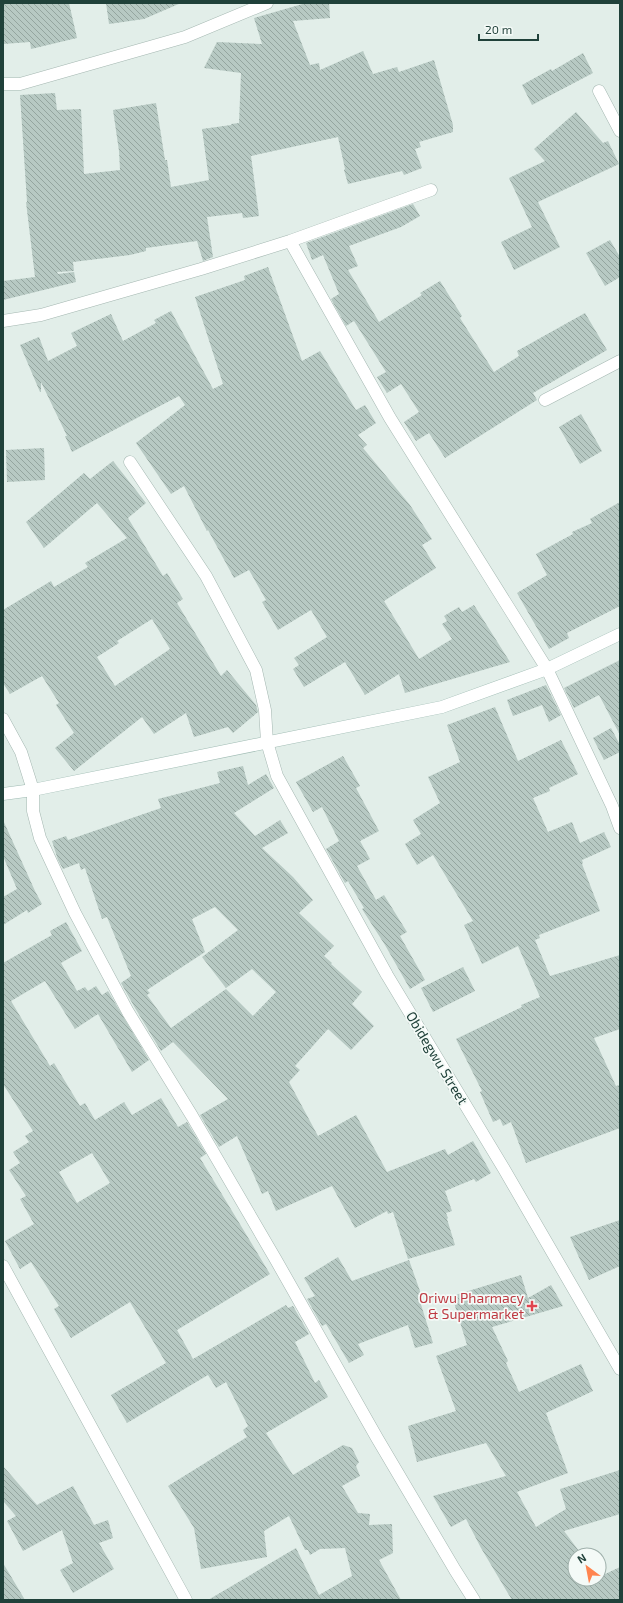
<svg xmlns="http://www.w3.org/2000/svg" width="623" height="1603" font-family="'Exo 2',sans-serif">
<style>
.building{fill:url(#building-back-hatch);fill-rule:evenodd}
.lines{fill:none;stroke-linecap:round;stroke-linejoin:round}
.street-casing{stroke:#a4b7b1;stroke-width:13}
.secondary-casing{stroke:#9fbbb3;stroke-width:13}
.street{stroke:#fff;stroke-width:12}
.secondary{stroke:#fff;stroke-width:12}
.health-dot{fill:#e0444e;stroke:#f4faf7;stroke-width:1.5}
.labels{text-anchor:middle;stroke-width:3.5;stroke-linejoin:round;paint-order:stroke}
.street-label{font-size:14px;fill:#20413a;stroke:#f4faf7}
.health-label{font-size:14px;fill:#be3a42;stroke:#f4faf7;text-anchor:end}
</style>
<defs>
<pattern id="building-back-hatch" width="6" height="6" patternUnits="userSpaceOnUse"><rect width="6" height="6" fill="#b7c9c3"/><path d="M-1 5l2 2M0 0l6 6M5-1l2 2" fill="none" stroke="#94a59f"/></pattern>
</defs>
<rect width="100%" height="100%" fill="#e2eee9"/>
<path class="building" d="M3 3H69L77 38 31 49 30 42 3 44Z
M106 3H181L144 19 109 24Z
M306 3H329L330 18 293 21 310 65 319 63 320 70 363 51 373 74 397 67 399 72 434 60 453 125V132L419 142 421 147 415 149 422 168 404 175 402 171 348 184 344 170 345 169 338 137 251 156 259 216 243 218 242 213 207 217 213 257 203 261 197 241 146 248V251L130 255 73 262 74 271 57 272 58 274 74 272 76 282 3 300V281L35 277 26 202H27L20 95 55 93 57 110 81 109 84 174 120 170 119 151 113 110 156 103 165 160H167L171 187 209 180 202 129 231 125V124L239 123 241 73 204 68 217 42 262 44 254 18Z
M583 53 593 73 532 105 522 85 551 69 552 71Z
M576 112 603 143 608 141 619 164 538 202 560 247 514 270 501 242 532 227 509 178 545 161 534 149Z
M413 204 420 216 401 227 349 246 358 266 348 270 379 322 422 295 420 293 440 281 462 316 460 318 494 372 519 356 517 351 585 313 607 350 533 393 537 400 445 458 429 433 416 441 404 422 419 412 401 384 387 393 377 377 386 372 354 321 346 326 331 299 339 294 323 255 312 260 306 243Z
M610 240 620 257V277L605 286 586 253Z
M268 267 302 361 320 351 356 410 365 405 376 423 358 435 367 445 363 448 410 505 432 539 422 545 436 568 384 601 419 659 452 639 442 624 447 621 444 616 459 607 462 612 474 605 510 662 405 693 399 674 365 695 345 662 304 687 293 669 299 665 294 658 327 637 311 610 278 630 262 602 266 600 249 570 234 578 208 530 207 531 184 486 171 494 136 443 185 405 179 396 72 452 65 436H67L41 382V392H40L20 345 39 337 48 361 77 346 71 333 111 314 123 341 156 323 154 320 171 311 213 389 223 384 195 297 245 280 244 276Z
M581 414 602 451 580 464 559 427Z
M44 448 45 480 7 482 6 450Z
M113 461 146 503 128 518 163 576 167 573 183 599 177 603 221 676 227 670 256 705 258 712 233 733 228 727 194 737 186 713 154 734 142 717 74 771 55 748 74 733 56 705 59 703 42 676 10 694 3 683V610L51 581 54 587 88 567 85 563 127 538 97 503 44 548 26 522 84 473 90 479ZM152 619 170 649 115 686 97 657 119 643 117 641Z
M620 502V606L567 633 569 638 549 649 517 593 547 575 536 554 573 534 572 532 592 523 590 519Z
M620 660V735L599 695 574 708 564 688Z
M546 685 561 715 549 722 542 705 513 716 507 700Z
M495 707 518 761 561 740 578 774 549 788 550 791 533 798 548 832 572 822 580 843 604 832 611 847 582 860 583 863 582 864 600 911 539 935 540 938 535 940 550 976 620 955V1029L594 1038 616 1086 620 1085V1128L526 1163 511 1122 503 1126 500 1119 493 1122 480 1092 482 1091 456 1039 522 1007 521 1005 540 997 518 946 482 964 464 925 473 921 433 855 417 865 405 844 421 834 413 820 440 803 428 777 460 762 447 725Z
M611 728 620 745V752L604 760 593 738Z
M343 756 360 786 356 788 379 831 360 841 370 859 357 866 376 900 384 895 407 932 400 936 425 980 410 989 385 945 362 909 364 908 348 881 345 883 326 849 339 841 322 807 313 812 296 782Z
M243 766 248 785 266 774 274 788 234 813 255 836 280 820 288 833 262 848 293 877 313 900 299 913 334 946 324 956 332 963 331 964 362 992 352 1004 374 1026 351 1050 328 1029 295 1066 300 1070 289 1082 318 1136 356 1115 387 1172 445 1149 448 1155 473 1141 491 1173 476 1182 474 1179 445 1191 452 1211 446 1213 448 1218 447 1219 455 1245 408 1259 393 1212 388 1214 387 1211 355 1228 332 1186 276 1211 268 1191 262 1194 237 1136 219 1147 200 1115 228 1099 173 1042 161 1051 135 1008 121 983 131 976 107 917 102 919 85 868 81 870 79 863 63 869 58 860 52 841 66 836 68 840 161 808 158 799 220 783 217 772ZM215 907 238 930 202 957 226 988 252 969 276 992 253 1016 226 989 171 1028 147 995 150 993 147 990 205 952 192 919Z
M3 820 35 891 42 904 28 913 27 910 3 925V897L17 889 3 856Z
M66 922 82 951 61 963 77 991 85 987 88 991 96 986 102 995 108 991 149 1060 132 1072 98 1014 75 1029 45 981 11 1001 50 1066 54 1063 80 1106 85 1103 95 1120 124 1102 132 1115 161 1098 178 1127 187 1122 206 1154 200 1158 270 1274 177 1330 193 1359 286 1305 288 1308 293 1306 309 1334 295 1342 315 1383 319 1380 328 1397 266 1433 293 1475 343 1445 352 1448 359 1462 356 1466 360 1476 342 1486 358 1513 370 1514 369 1525 392 1524 393 1553 379 1560 401 1600H208L296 1548 319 1595 352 1576 345 1548 320 1549 310 1555 308 1550H305L289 1516 264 1531 267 1557 201 1569 194 1528 168 1486 247 1437 243 1430 248 1426 226 1382 216 1388 208 1375 127 1423 111 1395 166 1363 130 1302 71 1338 54 1309 59 1306 31 1262 20 1269 5 1241 34 1224 20 1199 26 1196 9 1170 20 1163 13 1152 29 1142 25 1136 33 1131 3 1084V963L52 935 50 931ZM92 1153 110 1183 77 1203 59 1172Z
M463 967 475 991 433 1012 421 988Z
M620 1220V1266L589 1280 570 1237Z
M338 1257 352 1281 409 1260 421 1294 418 1295 433 1343 415 1348 408 1325 358 1344 364 1355 349 1363 326 1324 322 1326 307 1299 315 1296 304 1278Z
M521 1275 528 1298 551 1285 563 1306 492 1327 508 1361 506 1363 519 1392 581 1364 593 1391 546 1413 568 1473 517 1492 536 1527 566 1509 560 1489 620 1470V1514L564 1531 582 1555H575V1579H599V1577L620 1567V1600H512L481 1548 466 1519 451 1527 433 1496 506 1476 486 1443 417 1462 408 1426 456 1411 436 1356 467 1345 452 1296Z
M3 1466 37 1505 73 1486 94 1525 108 1520 113 1538 99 1543 114 1569 73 1593 60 1570 73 1563 62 1530 23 1551 7 1521 16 1516 3 1501Z
M3 1563 25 1600H3Z"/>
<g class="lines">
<defs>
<path id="street" d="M3 84H20L185 37 267 3
M599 91 620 131
M290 241 390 418 547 669 612 806 620 828
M3 321 41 315 201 269 290 241 431 190
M545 400 620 361
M130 462 206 576 256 670 265 710 267 742 277 776 387 975 504 1169 620 1369
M3 719 21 752 33 790V811L40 838 75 913 128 1012 192 1116 276 1260 377 1438 455 1570 474 1600
M3 1266 186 1600"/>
<path id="secondary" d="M3 794 33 790 442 707 547 669 620 634"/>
</defs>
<use href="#street" class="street-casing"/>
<use href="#secondary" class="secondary-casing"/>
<use href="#street" class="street"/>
<use href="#secondary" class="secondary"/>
</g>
<path class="health-dot" d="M530 1300h4v4h4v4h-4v4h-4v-4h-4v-4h4z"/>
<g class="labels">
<g class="street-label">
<text transform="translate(437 1058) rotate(59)" y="5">Obidegwu Street</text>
</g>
<g class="health-label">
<text x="524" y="1303">Oriwu Pharmacy<tspan x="524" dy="16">&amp; Supermarket</tspan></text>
</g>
</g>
<rect width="623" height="1603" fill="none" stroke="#20413a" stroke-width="8"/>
<g transform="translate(587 1567) rotate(328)"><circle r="19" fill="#f4faf7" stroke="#9fb0ab"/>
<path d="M0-3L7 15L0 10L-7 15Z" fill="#ff844f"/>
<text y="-6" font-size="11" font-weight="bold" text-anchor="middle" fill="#20413a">N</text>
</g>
<path d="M479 34v6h59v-6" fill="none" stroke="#20413a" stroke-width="2"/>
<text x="485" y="34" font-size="12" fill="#20413a" stroke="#f4faf7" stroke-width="3" paint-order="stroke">20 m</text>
</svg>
